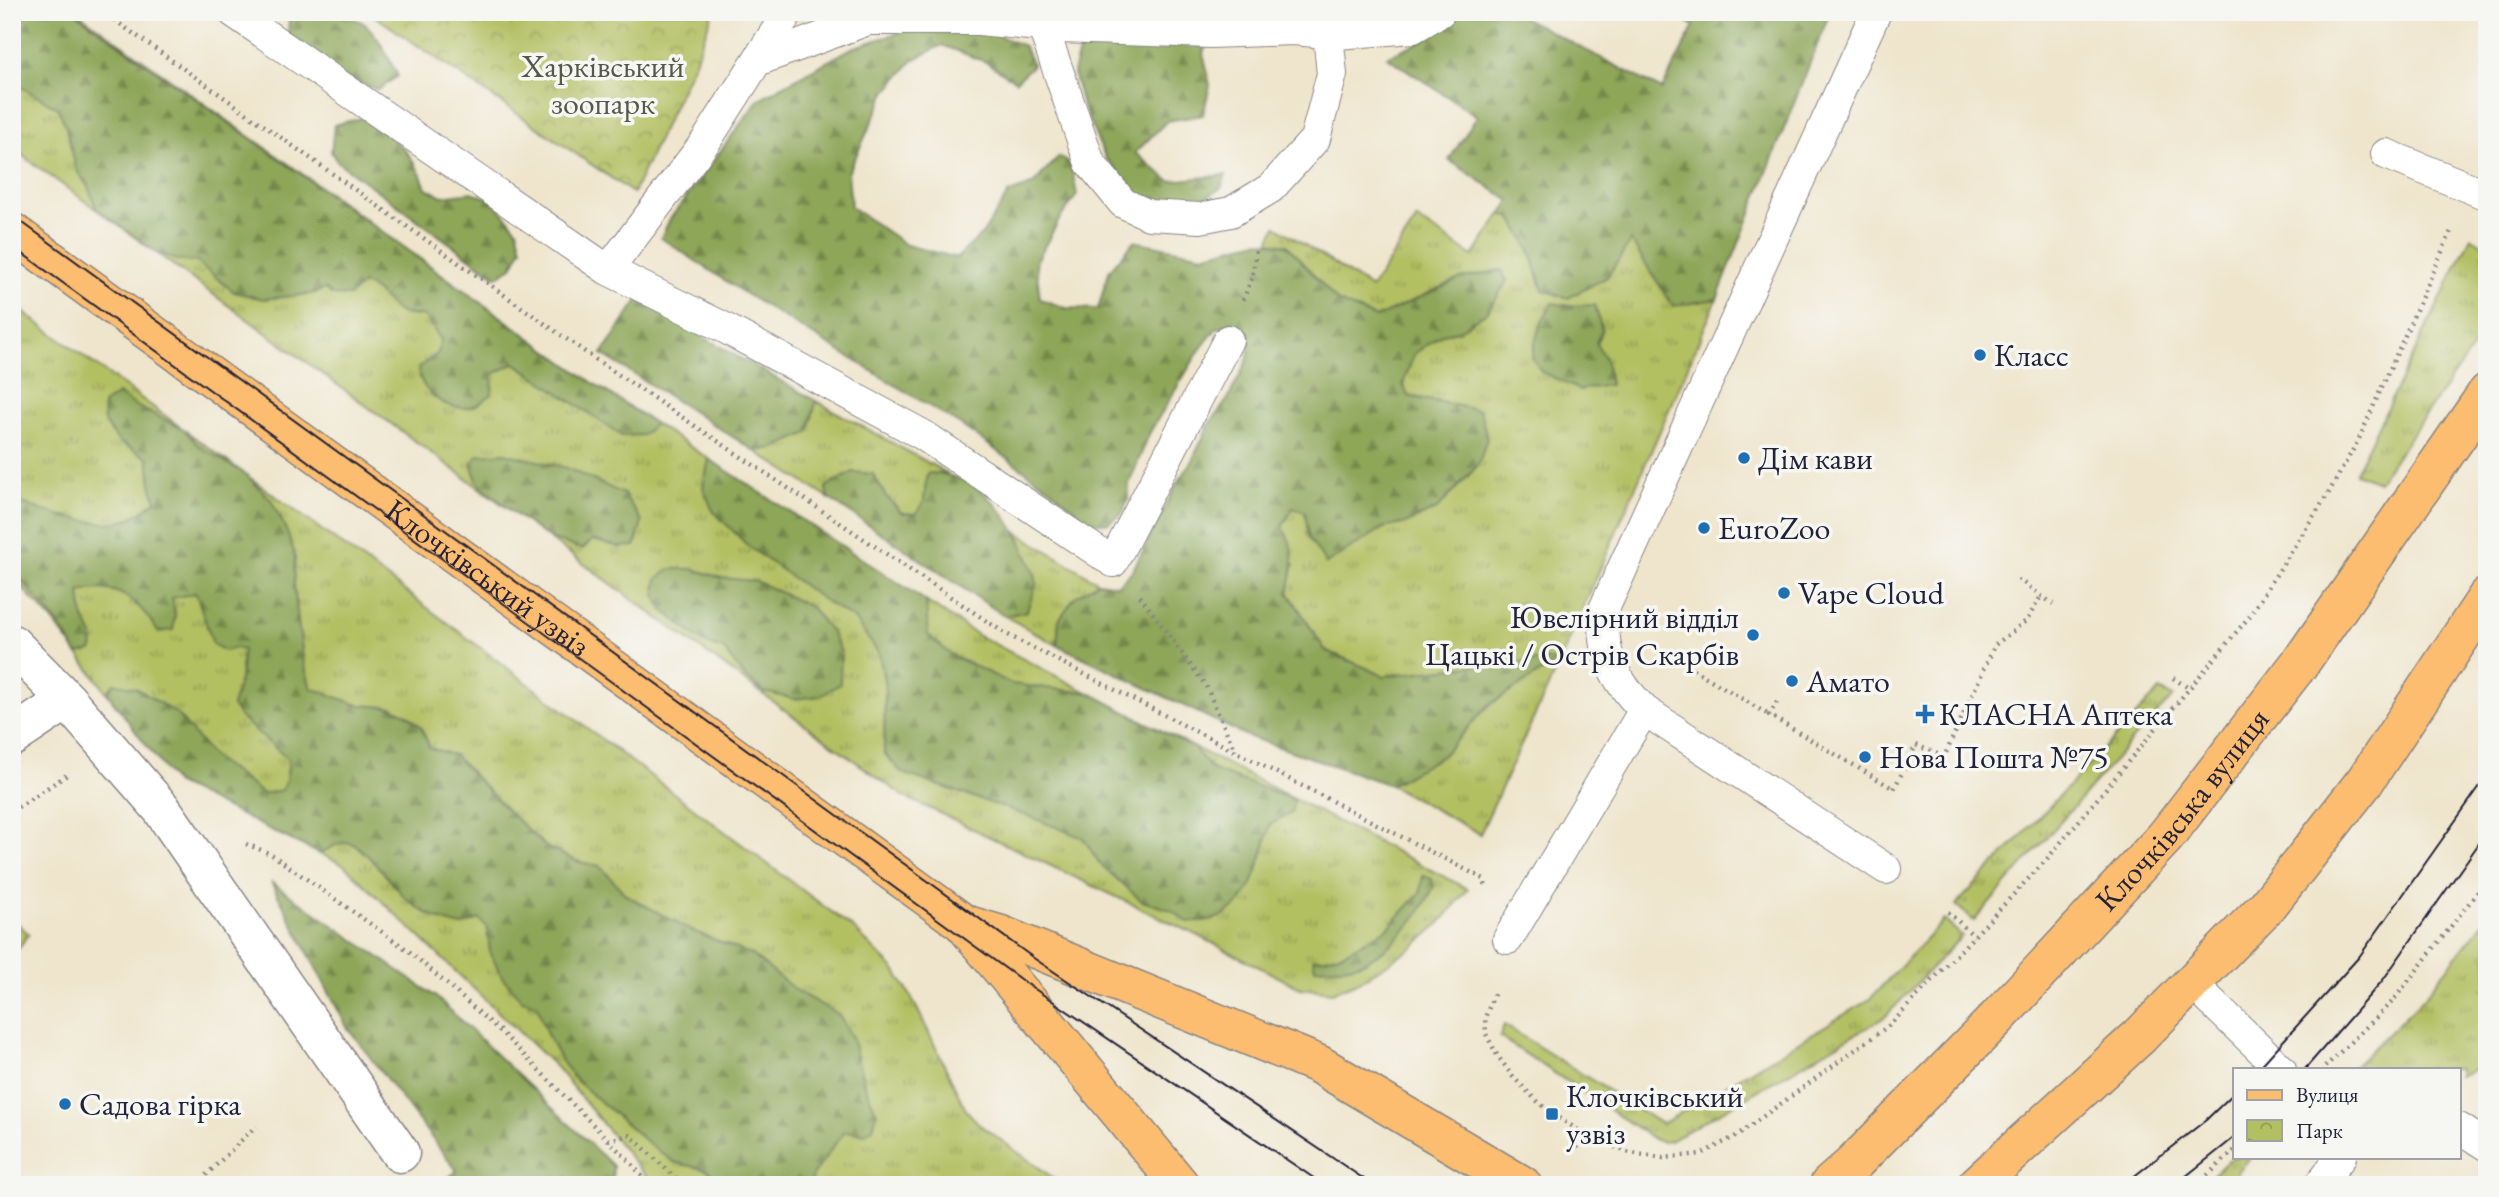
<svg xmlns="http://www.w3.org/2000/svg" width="2499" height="1197" font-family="'EB Garamond',serif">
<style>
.grass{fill:url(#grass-tufts);stroke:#6a714e;stroke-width:2}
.forest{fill:url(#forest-firs);stroke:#58644a;stroke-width:2}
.park{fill:url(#park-crowns);stroke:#6a714e;stroke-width:2}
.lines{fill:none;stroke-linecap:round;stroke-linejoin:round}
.service-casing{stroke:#888484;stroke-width:32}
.minor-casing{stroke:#888484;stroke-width:41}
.primary-casing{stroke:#888484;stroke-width:41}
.path{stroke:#888484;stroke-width:4.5;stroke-dasharray:2 5;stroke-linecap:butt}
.service{stroke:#fff;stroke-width:30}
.minor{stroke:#fff;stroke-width:38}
.primary{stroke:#fcbd6f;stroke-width:38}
.tram{stroke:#22223b;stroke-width:2}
.poi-dot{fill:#1f6fb2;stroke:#f6f6f2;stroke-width:2.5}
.labels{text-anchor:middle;stroke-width:7;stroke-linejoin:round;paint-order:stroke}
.park-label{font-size:32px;fill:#545949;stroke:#f6f6f2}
.poi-label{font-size:32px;fill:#22223b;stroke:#f6f6f2;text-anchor:start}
.street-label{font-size:32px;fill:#22223b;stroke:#f6f6f2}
</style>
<defs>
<pattern id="grass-tufts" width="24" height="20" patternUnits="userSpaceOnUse" patternTransform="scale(1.75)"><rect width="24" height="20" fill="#b2c062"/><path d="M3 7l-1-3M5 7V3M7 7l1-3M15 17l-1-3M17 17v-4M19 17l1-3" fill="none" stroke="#909c52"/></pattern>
<pattern id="forest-firs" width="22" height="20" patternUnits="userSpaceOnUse" patternTransform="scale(1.75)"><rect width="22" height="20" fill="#8da658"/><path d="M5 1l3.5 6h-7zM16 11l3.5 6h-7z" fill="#73874a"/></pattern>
<pattern id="park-crowns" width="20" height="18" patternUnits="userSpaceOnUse" patternTransform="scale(1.75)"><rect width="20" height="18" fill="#b2c062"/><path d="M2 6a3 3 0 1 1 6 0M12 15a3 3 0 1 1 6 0" fill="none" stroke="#909c52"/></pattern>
</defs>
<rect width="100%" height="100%" fill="#f6f6f2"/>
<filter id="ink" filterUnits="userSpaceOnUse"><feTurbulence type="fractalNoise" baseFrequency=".0143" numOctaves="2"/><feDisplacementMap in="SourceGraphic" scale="14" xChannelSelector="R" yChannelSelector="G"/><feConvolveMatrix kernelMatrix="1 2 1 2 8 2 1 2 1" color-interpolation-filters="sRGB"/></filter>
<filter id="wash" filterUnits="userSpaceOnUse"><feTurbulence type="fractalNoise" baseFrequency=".00686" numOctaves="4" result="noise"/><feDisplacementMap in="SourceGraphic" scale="28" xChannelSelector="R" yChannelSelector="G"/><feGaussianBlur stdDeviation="1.57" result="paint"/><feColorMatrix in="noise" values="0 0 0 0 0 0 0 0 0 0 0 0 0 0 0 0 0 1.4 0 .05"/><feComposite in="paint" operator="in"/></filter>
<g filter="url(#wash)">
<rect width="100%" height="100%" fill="#efe5cc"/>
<path class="grass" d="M12 12H77L593 383 979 636 1468 889 1440 923 1413 947 1358 982 1332 992 1300 988 1199 936 903 796 12 148Z
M1230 12H1383L1389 14 1230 15Z
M1501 214 1512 218 1530 250 1543 290 1568 298 1607 277 1631 240 1673 305 1717 299 1561 659 1480 834 1390 785 1442 756 1488 706 1560 660 1470 666 1384 676 1325 650 1288 592 1294 564 1282 527 1293 507 1305 511 1309 538 1327 563 1383 528 1407 523 1437 509 1479 464 1451 404 1408 396 1403 384 1414 354 1442 334 1459 331 1431 292 1376 318 1338 302 1287 245 1269 242 1276 226 1371 288 1417 219 1473 256Z
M2471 237 2487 247V327L2378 482 2355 473Z
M12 304 397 585 854 929 895 970 912 998 966 1110 980 1125 1063 1185H653L557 1068 344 865 175 783 52 620 12 577Z
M816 401 947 473 927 474 924 501 916 514 902 513 886 497 873 474 826 487 828 498 755 451 774 448 808 433Z
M1017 532 1098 582 1074 598 1059 620 1057 645 1005 616 1027 611 1036 580Z
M2160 690 2173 697 2140 731 1974 921 1956 905Z
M2487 918V1064L2459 1076V1069H2352L2422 1000Z
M12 919 29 934 12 957Z
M1944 920 1962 936 1885 1017 1670 1141 1661 1142 1654 1139 1500 1037 1504 1025 1662 1124 1870 999Z
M2235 1154V1157H2251L2226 1185H2202Z"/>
<path class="forest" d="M12 12H74L593 383 655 424 643 435 622 436 515 363 493 374 492 394C487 397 480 404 474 406 449 414 420 393 418 368L438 353 441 340 424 316C416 315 408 316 401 313 386 306 379 288 363 284L349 296 332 295 325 289 312 294 263 299 234 292 197 262 177 260 156 252 97 209 88 187 76 169 66 127 58 108 12 82Z
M302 12C317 12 355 15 366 25 380 38 389 59 398 76L378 90 343 77 288 36 289 19Z
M1049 12H1230L1203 52 1210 85 1203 115 1167 121 1135 153 1170 181 1226 175 1221 188 1198 202H1164L1138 194 1106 159 1082 105 1073 72 1083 39Z
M1457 12H1513L1662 90 1694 26 1672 12H1830L1717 299 1673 306 1631 241 1607 277 1568 298 1543 290 1530 250 1512 218 1501 214 1510 201 1449 160 1477 116 1387 57 1432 36Z
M907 30 992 33 1024 46 1033 65 1016 81 986 62 942 45 913 60 886 92 848 173 851 207 906 245 957 258 983 233 1009 193 1032 185 1059 157 1071 164 1077 195 1059 220 1036 262 1040 299 1066 308 1098 309 1109 271 1134 241 1203 255 1258 241 1287 245 1338 302 1376 318 1459 279 1501 270 1507 281 1488 311 1458 331 1442 334 1414 354 1403 384 1408 396 1480 410 1487 438 1479 464 1437 509 1407 523 1383 528 1326 564 1309 538 1305 512 1293 508 1282 527C1297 549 1294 567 1288 592L1325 650 1384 676 1470 666 1561 659 1488 706 1442 756 1390 785 1247 736 1057 645 1059 620 1074 598 1098 582 1118 585 1133 570 1176 485 1192 461 1210 423 1228 399 1248 359 1250 333 1232 322 1216 329 1199 351 1150 432 1129 484 1128 500 1122 514 1108 523 1089 522 1052 490 962 426 744 293 661 238 670 219 759 99 852 48Z
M361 118C394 138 413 150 426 188L442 196 472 192 493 200 517 229 522 248 512 267 496 277 338 162 331 152 334 125Z
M638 300 816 401 808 433 774 448 755 451 602 354Z
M1552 303 1571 306 1595 305 1602 330 1596 343 1606 360 1610 385 1579 390 1542 372 1532 358C1535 335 1541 323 1552 303Z
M118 394 138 407 184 429 199 446 247 475 271 500 285 527 295 554 294 585 298 621 304 664 311 688 358 705 392 707 408 715 421 727 430 748 454 755 512 815 546 847 579 862 600 866 626 895 688 929 752 955 798 992 838 1014 852 1037 864 1084 877 1113 873 1128 864 1134 845 1131 813 1174 811 1185H725L707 1170 674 1162 649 1144 577 1081 560 1059 547 1034 537 1005 522 1000 502 977 490 952 487 927 479 919 462 926C442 922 423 913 408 900 395 888 363 845 350 843 340 841 328 849 320 854L175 783 107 693 114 683 136 688 177 714 212 756 263 794 282 790 286 780 289 760 240 717 232 706 240 679 243 650 235 648 225 651 213 644 196 593 172 598 175 614 173 630 158 632C139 601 118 582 80 592L83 616 93 636 92 651 77 654 60 626 12 569V497C30 510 96 526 118 522 133 519 144 510 156 501L151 484 148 458 119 442 104 422 103 404Z
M504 453 567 468 624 494 642 522 635 546 619 547 592 540 583 549 578 548 551 539 515 514 478 483 471 464 478 455Z
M709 459 926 601 928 635 953 656 1012 684 1090 693 1194 748 1211 769 1294 800 1291 813 1270 825C1261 860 1253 909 1211 920 1204 921 1196 921 1188 922L1171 910 1142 901 1100 864 1083 838 1031 817 902 773 884 753 885 685 879 654 854 619 828 603 749 547 713 511 703 488Z
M853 472 873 474 886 497 902 513 916 514 924 501 927 473C977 473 1008 511 1026 554 1029 561 1036 572 1036 580 1037 588 1029 602 1027 611L1005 616 828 498 826 487Z
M669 569H693L722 578 756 581 811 607 832 633 841 652 840 684 820 696 794 699 764 692 741 673 724 649 704 643 663 610 655 595 657 579Z
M1423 876 1432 879 1434 886C1420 917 1388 956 1354 965 1342 968 1327 967 1315 968L1313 958H1325L1345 952 1387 929 1420 893Z
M271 882 436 997 613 1166 612 1185H439L457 1171 347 1027Z"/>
<path class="park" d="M369 12H713L695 61 633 193Z"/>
</g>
<g filter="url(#ink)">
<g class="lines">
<defs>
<path id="service" d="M233 12 608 270 721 326 923 435 1113 562 1228 340
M1876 12 1604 609C1602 655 1612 677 1644 710L1886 869
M1043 27 1090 163 1123 203 1149 215 1200 218 1231 212 1271 188 1315 139 1332 74 1328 34
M757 61 868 20H979L1059 28 1211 33 1293 30 1337 34 1413 28 1440 12
M2386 154 2487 195
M608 270 706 141 788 12
M1508 939 1644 710
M2192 983 2281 1069
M2459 1128 2487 1146
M2319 1185 2341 1157"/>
<path id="minor" d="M12 644 67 700 161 808 400 1153
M12 737 67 700"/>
<g id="primary">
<path id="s1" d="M12 232 963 923 1180 1185"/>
<path d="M964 924 1001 935 1318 1064 1522 1185"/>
<path id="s2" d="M1829 1185 1855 1162 1997 1018 2166 836 2303 659 2487 393"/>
<path d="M1977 1185 2140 1036 2268 905 2365 781 2487 597"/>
</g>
</defs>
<use href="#service" class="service-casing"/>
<use href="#minor" class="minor-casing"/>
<use href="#primary" class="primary-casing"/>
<path class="path" d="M103 12 595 359 1006 634 1484 879 1486 888
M1243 300 1252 278 1256 251
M2018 579 2053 604
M1140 596 1206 686 1235 751
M1663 651 1769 715
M2173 678 2190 689
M1777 702 1769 715 1894 789 1916 745 1944 757 1995 645 2027 620 2041 596
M12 811 67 775
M246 844 271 854 409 951 499 1030 632 1164 649 1185
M1948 912 1974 936
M1494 994 1485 1018 1486 1034 1497 1055 1513 1077 1534 1098 1552 1114 1585 1134 1626 1152 1663 1158 1701 1154 1736 1136 1891 1024 2047 859 2249 617 2328 494 2359 439 2452 229
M2325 1067 2392 1002 2487 880
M608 1140 630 1135 683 1185
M1577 1148 1585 1134
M196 1185 256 1126
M2197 1185 2235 1150"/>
<use href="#service" class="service"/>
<use href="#minor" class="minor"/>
<use href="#primary" class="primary"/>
<path class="tram" d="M12 215 1035 959 1373 1185
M12 246 1020 979 1324 1185
M2258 1069 2359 957 2487 776
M2305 1069 2383 980 2487 832
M2123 1185 2206 1120 2235 1092
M2175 1185 2235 1137"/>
</g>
</g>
<g class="poi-dot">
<circle cx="1980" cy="355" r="7"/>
<circle cx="1744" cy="458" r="7"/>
<circle cx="1704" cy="528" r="7"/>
<circle cx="1784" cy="593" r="7"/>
<circle cx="1753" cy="635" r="7"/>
<circle cx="1792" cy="681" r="7"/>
<path d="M1921.5 703.5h7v7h7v7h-7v7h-7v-7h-7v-7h7z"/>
<circle cx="1865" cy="757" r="7"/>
<circle cx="65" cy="1104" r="7"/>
<rect x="1545" y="1107" width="14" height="14" rx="3.5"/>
</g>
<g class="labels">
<g class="park-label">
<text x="603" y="77">Харківський<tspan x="603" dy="37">зоопарк</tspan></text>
</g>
<g class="poi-label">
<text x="1994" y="366">Класс</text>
<text x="1758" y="469">Дім кави</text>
<text x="1718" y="539">EuroZoo</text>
<text x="1798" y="604">Vape Cloud</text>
<text x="1739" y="628" text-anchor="end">Ювелірний відділ<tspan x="1739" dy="37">Цацькі / Острів Скарбів</tspan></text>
<text x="1806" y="692">Амато</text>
<text x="1939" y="725">КЛАСНА Аптека</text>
<text x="1879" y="768">Нова Пошта №75</text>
<text x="1566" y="1107">Клочківський<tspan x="1566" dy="37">узвіз</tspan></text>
<text x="79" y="1115">Садова гірка</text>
</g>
<g class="street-label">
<text dy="11" stroke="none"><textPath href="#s1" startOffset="588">Клочківський узвіз</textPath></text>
<text dy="11" stroke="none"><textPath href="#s2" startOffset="516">Клочківська вулиця</textPath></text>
</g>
</g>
<rect width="2499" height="1197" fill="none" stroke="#f6f6f2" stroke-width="42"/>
<rect x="2233" y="1068" width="228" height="91" fill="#f6f6f2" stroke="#a1a1a9" stroke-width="2"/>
<rect x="2247" y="1090" width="35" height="10" fill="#fcbd6f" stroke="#a1a1a9" stroke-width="2"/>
<text x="2296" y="1102" font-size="21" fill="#22223b">Вулиця</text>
<rect x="2247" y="1120" width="35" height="21" fill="url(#park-crowns)" stroke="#a1a1a9" stroke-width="2"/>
<text x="2296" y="1138" font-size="21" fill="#22223b">Парк</text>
</svg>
